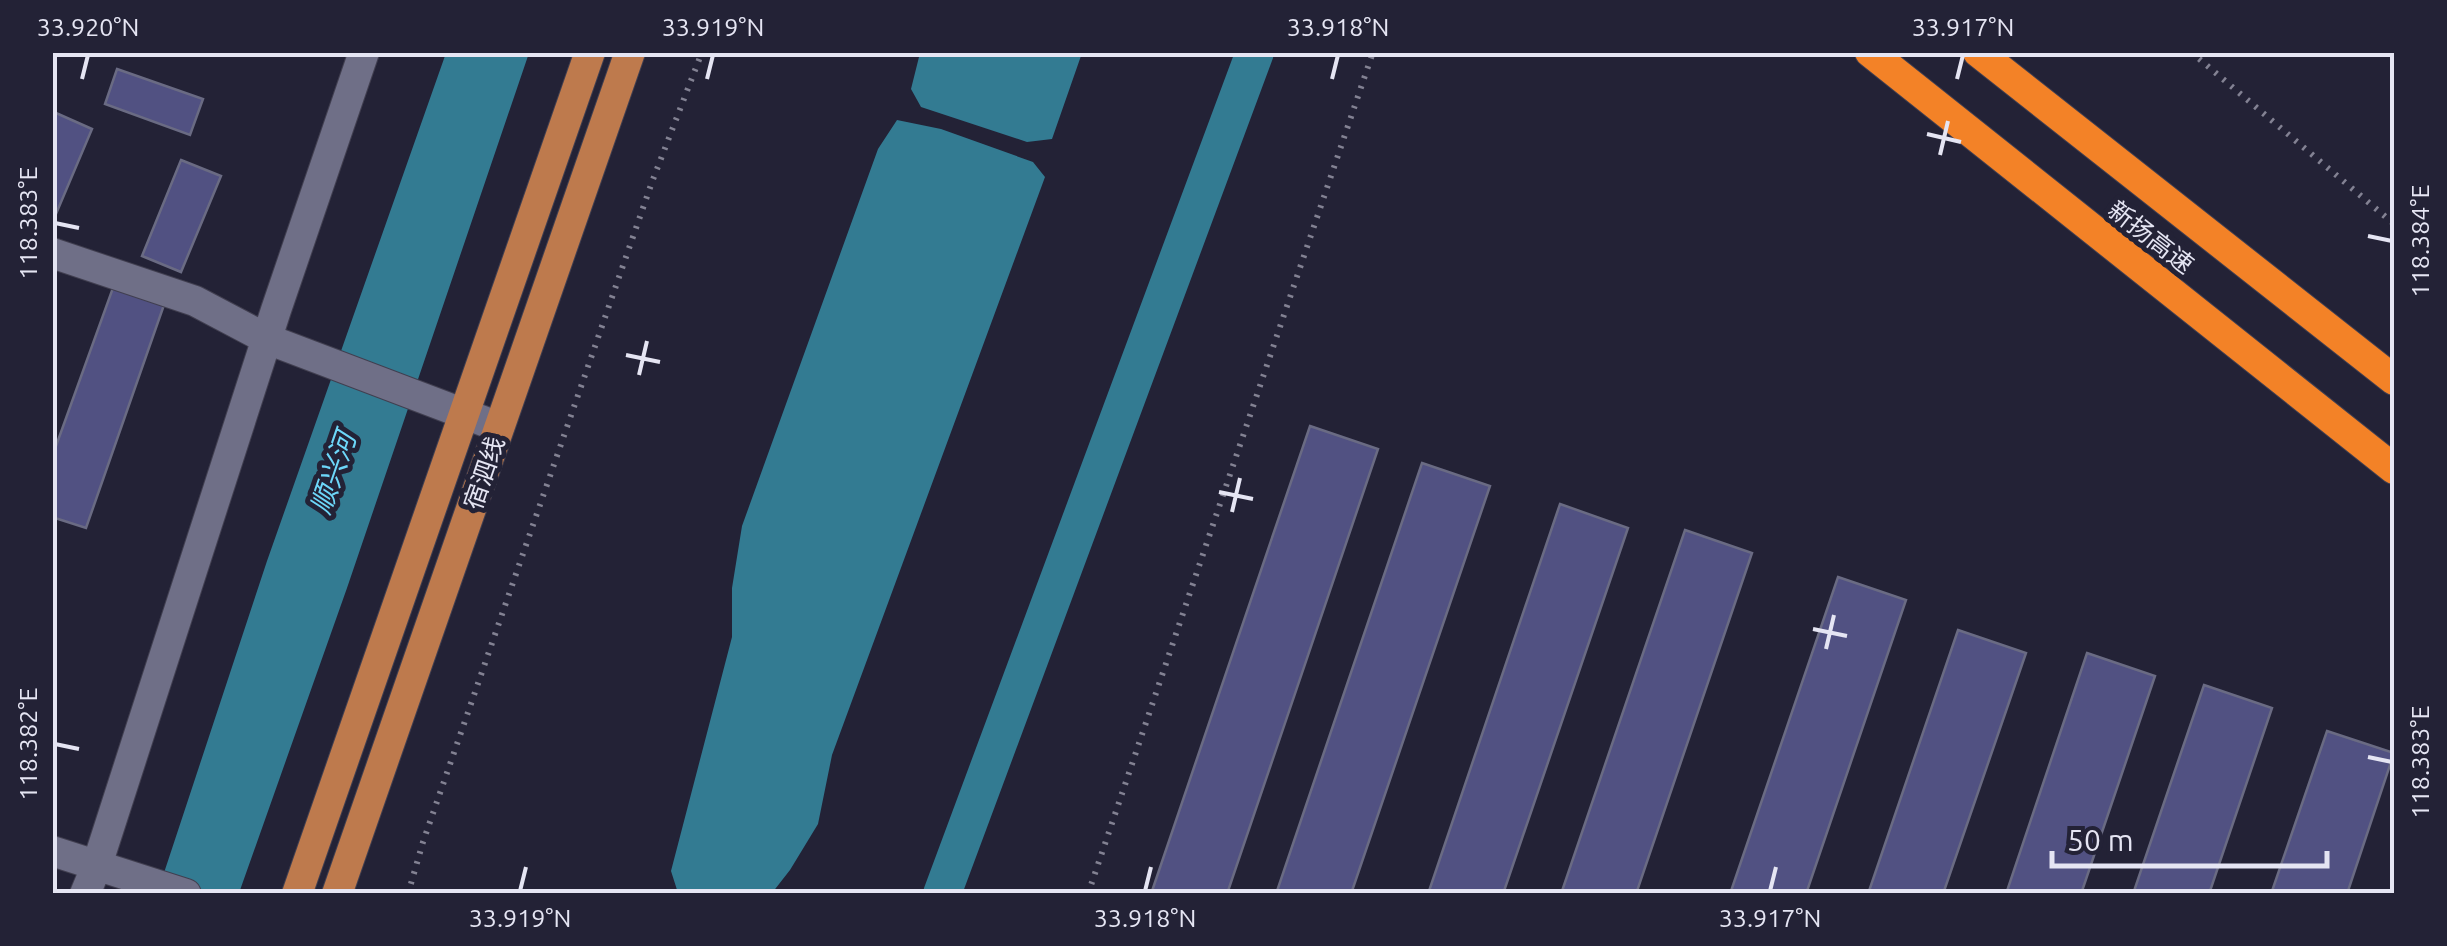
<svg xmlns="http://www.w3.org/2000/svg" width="2447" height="946" font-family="Ubuntu,'Noto Sans SC',sans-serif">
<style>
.water{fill:#337b92}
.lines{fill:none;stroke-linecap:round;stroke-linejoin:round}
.canal{stroke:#337b92;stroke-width:38}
.building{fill:#515182;stroke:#6a6b83;stroke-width:2.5}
.minor-casing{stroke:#413f50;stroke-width:32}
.major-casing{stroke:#413f50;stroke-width:32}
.highway-casing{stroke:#413f50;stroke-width:32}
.path{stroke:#838293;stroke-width:6;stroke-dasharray:2.5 8;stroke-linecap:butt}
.minor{stroke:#6f6f87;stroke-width:30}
.major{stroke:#be7a4d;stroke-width:30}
.highway{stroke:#f38227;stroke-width:30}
.ticks{fill:none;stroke:#e5e5f3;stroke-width:4}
.labels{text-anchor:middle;stroke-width:10;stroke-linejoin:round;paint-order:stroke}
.street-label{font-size:25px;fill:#e5e5f3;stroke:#232236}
.water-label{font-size:28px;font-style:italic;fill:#6dd7f9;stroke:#232236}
.neatline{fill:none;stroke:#e5e5f3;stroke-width:4}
.ticks-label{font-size:25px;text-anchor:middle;fill:#e5e5f3}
</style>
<rect width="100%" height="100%" fill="#232236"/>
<path class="water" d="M446 53H529L347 588 239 893 157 894 267 561Z
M920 53V52L1082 53 1052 139 1027 142 921 107 911 89Z
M897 120 941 129 1033 162 1045 177 832 755 818 824 790 870 772 893H678L671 871 732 637V588L742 526 878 149Z"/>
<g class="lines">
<path class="canal" d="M942 894 1255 52"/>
</g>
<path class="building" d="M117 69 203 99 190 135 105 104Z
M56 113 92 129 53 221 52 121Z
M181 160 221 176 181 272 142 256Z
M114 285 165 302 86 528 52 517V457Z
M1310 426 1378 449 1227 894H1151Z
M1422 463 1490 486 1351 894H1276Z
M1560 504 1628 528 1503 894H1428Z
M1685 530 1752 553 1636 894H1561Z
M1838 577 1906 600 1806 894H1730Z
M1958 630 2026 653 1943 894H1868Z
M2087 653 2155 676 2081 894H2006Z
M2204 685 2272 708 2209 894H2133Z
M2327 731 2394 753 2347 894H2271Z"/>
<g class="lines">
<defs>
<path id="minor" d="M52 253 195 301 267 339 499 427
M52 851 186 894
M85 894 97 865 276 310 364 52"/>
<path id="major" d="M297 894 590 52
M337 894 630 52"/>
<path id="highway" d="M1870 52 2394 469
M1978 52 2394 380"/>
</defs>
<use href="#minor" class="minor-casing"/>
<use href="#major" class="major-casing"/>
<use href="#highway" class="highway-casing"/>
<path class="path" d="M2191 52 2394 224
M408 894 423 842 652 182 702 52
M1088 894 1373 52"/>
<use href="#minor" class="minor"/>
<use href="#major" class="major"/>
<use href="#highway" class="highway"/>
</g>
<path class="ticks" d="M82 79 88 55M707 79 713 55M1332 79 1338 55M1957 79 1963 55M1927 134 1961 142M1940 155 1948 121M55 223 79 228M2368 236 2392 241M626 355 660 362M639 375 647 341M1219 492 1253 499M1232 512 1240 478M1813 629 1847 636M1826 649 1834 615M55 744 79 749M2368 757 2392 762M520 891 526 867M1145 891 1151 867M1770 891 1776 867"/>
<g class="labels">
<g class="street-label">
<text transform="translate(2151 237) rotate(38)" y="9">新扬高速</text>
<text transform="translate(484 473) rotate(-71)" y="9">宿泗线</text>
</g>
<g class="water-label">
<text transform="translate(333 473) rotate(-71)" y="10">顺兴河</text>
</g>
</g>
<rect width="2447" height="946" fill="none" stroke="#232236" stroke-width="110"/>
<path d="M2052 851v15h275v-15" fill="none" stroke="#e5e5f3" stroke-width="5"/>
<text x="2067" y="851" font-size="30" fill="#e5e5f3" stroke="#232236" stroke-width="8" paint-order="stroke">50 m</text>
<rect x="55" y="55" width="2337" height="836" class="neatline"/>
<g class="ticks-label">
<text x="88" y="36">33.920°N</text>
<text x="713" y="36">33.919°N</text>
<text x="1338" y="36">33.918°N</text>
<text x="1963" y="36">33.917°N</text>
<text transform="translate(28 223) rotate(-90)" y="9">118.383°E</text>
<text transform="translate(2420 241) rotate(-90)" y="9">118.384°E</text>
<text transform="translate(28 744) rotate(-90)" y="9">118.382°E</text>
<text transform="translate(2420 762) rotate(-90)" y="9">118.383°E</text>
<text x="520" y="927">33.919°N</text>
<text x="1145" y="927">33.918°N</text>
<text x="1770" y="927">33.917°N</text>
</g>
</svg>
